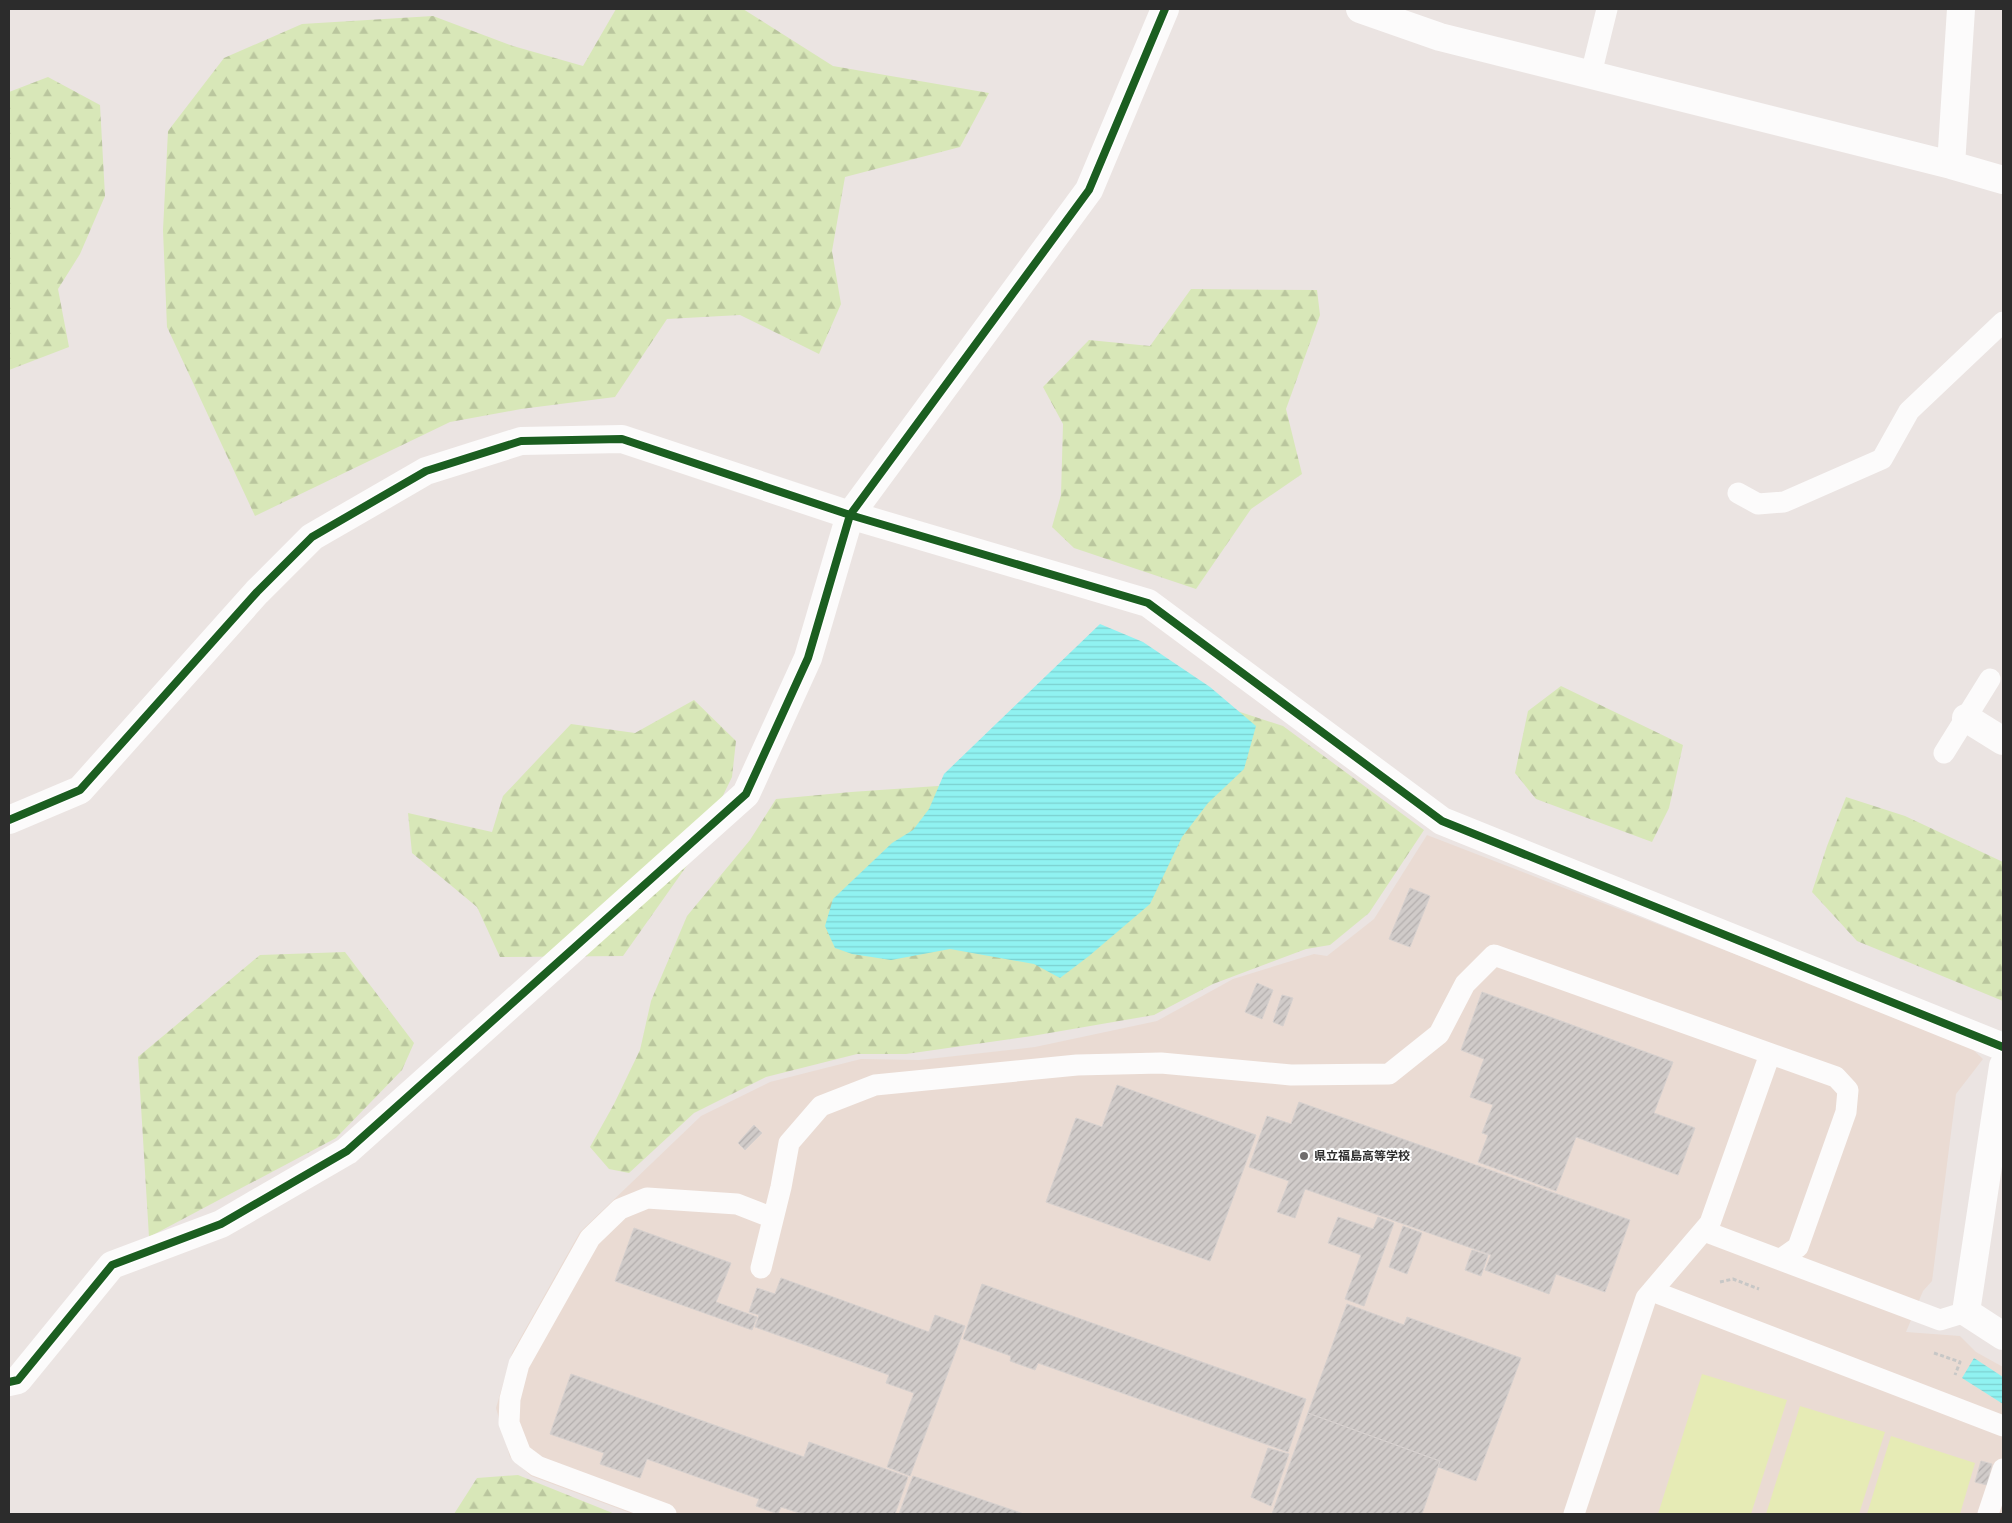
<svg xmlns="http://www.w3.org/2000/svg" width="2012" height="1523" font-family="Quicksand,'Noto Sans JP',sans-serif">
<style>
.education{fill:#eadbd3}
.forest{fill:url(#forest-firs)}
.pitch{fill:#e6ebb5}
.water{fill:url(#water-rules)}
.building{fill:url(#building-hatch);stroke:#d6d0ce}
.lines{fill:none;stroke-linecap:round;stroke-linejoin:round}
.path{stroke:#c7c7c6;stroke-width:3;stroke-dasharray:4 2.5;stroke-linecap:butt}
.lane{stroke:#fcfbfb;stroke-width:21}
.street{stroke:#fcfbfb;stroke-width:28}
.cycleway-casing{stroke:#fff;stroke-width:11}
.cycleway{stroke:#1b5e20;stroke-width:8}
.poi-dot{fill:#6f6c6c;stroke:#fff;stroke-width:2}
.labels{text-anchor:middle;stroke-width:4;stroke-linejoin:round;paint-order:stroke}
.poi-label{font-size:12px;font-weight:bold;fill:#2c2c2c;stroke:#fff;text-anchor:start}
</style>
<defs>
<pattern id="forest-firs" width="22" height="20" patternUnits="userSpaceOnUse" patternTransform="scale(1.25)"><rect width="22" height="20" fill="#d8e7b8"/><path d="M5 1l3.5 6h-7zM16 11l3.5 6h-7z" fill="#bac69e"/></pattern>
<pattern id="water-rules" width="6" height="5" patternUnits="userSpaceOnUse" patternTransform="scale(1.25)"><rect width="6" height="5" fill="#90f2f1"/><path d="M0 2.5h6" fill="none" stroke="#7cd0cf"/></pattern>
<pattern id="building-hatch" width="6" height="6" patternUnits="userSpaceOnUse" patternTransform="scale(1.25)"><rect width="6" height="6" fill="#d0cbc9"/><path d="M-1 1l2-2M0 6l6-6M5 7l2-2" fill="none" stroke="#b3aead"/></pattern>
</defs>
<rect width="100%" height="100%" fill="#ebe4e2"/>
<path class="education" d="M1427 835 1967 1044 1983 1059 1956 1094 1932 1281 1923 1291 1906 1332 1960 1336 1976 1352 2003 1367V1514H633L531 1476 510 1457 496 1408 512 1353 580 1232 701 1116 770 1082 861 1059 919 1060 1035 1047 1157 1021 1233 979 1314 954 1327 956 1374 919Z"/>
<path class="forest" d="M616 9H743L833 66 989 93 960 147 845 177 832 251 841 304 819 354 740 315 667 319 615 397 521 409 450 422 255 516 167 327 163 230 168 131 224 58 302 24 433 16 513 46 583 66Z
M48 77 100 105 105 196 80 254 58 289 69 347 9 370V92Z
M1191 289 1317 290 1320 315 1286 409 1302 474 1251 509 1196 589 1074 548 1052 527 1061 495 1063 424 1043 387 1089 340 1150 346Z
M1561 686 1683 745 1669 808 1652 842 1536 799 1515 773 1528 711Z
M694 700 736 741 732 777 693 857 623 956 500 957 477 907 412 853 408 813 492 832 503 796 571 724 635 733Z
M1234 710 1283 726 1424 830 1369 913 1330 945 1306 949 1213 984 1154 1015 1032 1036 906 1054H857L766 1077 694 1113 629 1173 609 1169 590 1147 614 1104 640 1050 651 1001 687 916 750 840 776 799 851 792 952 785Z
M1846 797 1905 816 2003 862V1001L1857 941 1812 892 1827 846Z
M345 952 414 1043 402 1070 336 1138 149 1237 138 1057 260 955Z
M518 1475 615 1514H454L477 1478Z"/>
<path class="pitch" d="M1702 1374 1787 1400 1751 1514H1658Z
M1800 1406 1885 1432 1859 1514H1766Z
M1891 1436 1975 1463 1960 1514H1867Z"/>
<path class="water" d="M1100 624 1143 642 1210 687 1256 726 1244 769 1208 803 1182 837 1150 904 1089 956 1060 978 1034 964 950 949 891 960 852 954 835 948 825 926 833 899 892 843 913 830 929 809 944 774Z
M1974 1358 2003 1377V1404L1962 1378Z"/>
<path class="building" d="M1410 888 1430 896 1410 947 1389 939Z
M1257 983 1273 990 1262 1019 1245 1012Z
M1482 992 1673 1062 1654 1113 1695 1128 1678 1175 1576 1137 1556 1191 1478 1162 1488 1135 1482 1133 1493 1105 1470 1097 1484 1059 1461 1050Z
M1282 995 1293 998 1283 1026 1273 1022Z
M1117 1085 1256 1135 1210 1261 1046 1202 1076 1118 1102 1127Z
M1299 1102 1630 1220 1605 1292 1556 1274 1549 1294 1485 1270 1491 1255 1305 1189 1295 1218 1277 1212 1289 1181 1249 1167 1267 1116 1291 1124Z
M754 1125 762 1133 745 1150 738 1143Z
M1338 1217 1373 1229 1378 1217 1394 1223 1364 1306 1345 1299 1361 1255 1328 1243Z
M1403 1226 1422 1233 1407 1274 1389 1267Z
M634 1228 731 1263 716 1302 757 1317 752 1330 615 1281Z
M1472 1250 1488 1255 1481 1276 1465 1270Z
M781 1278 929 1332 935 1315 965 1326 910 1476 887 1467 914 1393 886 1383 889 1375 755 1327 759 1315 749 1312 757 1288 775 1294Z
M982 1284 1306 1399 1288 1452 1038 1363 1035 1370 1010 1361 1011 1356 963 1339Z
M1347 1304 1404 1325 1407 1317 1521 1358 1476 1481 1438 1467 1440 1461 1308 1413Z
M571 1374 804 1457 809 1442 908 1477 895 1514H802L781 1507 778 1514 756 1506 759 1499 647 1459 640 1478 600 1464 604 1453 550 1434Z
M1308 1413 1440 1461 1422 1514H1272Z
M1268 1448 1289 1454 1271 1506 1251 1497Z
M1981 1461 1992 1464 1987 1485 1975 1482Z
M913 1476 1024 1514H899Z"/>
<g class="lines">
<path class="path" d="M1720 1282 1733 1279 1759 1289
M1934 1353 1960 1362 1955 1375"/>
<path class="lane" d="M1591 74 1607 9
M1738 493 1758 504 1784 502 1882 459 1909 411 2003 322
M1944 753 1990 679
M1704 1231 1940 1320 1966 1312
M761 1268 781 1187 789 1143 821 1106 875 1085 1077 1065 1161 1063 1291 1075 1389 1074 1439 1034 1465 984 1494 955 1836 1077 1848 1090 1846 1112 1798 1247 1781 1259
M1652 1291 2003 1426
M666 1514 537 1466 521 1454 509 1423 510 1399 519 1364 590 1238 620 1209 647 1198 737 1204 773 1218
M1574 1514 1646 1298 1710 1223 1770 1054
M1988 1514 2003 1469"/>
<path class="street" d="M1360 9 1440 37 1951 165 2003 180
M1951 165 1961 9
M1966 718 2003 741
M9 820 80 790 257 592 312 537 426 471 521 441 622 439 850 515 1148 603 1442 821 2003 1047
M2003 1066 1966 1312 2003 1336
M9 1382 18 1380 112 1265 221 1224 347 1151 746 794 808 658 850 515 1089 190 1165 9"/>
<defs>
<path id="cycleway" d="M9 820 80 790 257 592 312 537 426 471 521 441 622 439 850 515 1148 603 1442 821 2003 1047
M9 1382 18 1380 112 1265 221 1224 347 1151 746 794 808 658 850 515 1089 190 1165 9"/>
</defs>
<use href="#cycleway" class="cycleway-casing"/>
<use href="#cycleway" class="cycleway"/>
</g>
<circle class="poi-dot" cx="1304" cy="1156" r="5"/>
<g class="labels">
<g class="poi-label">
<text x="1314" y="1160">県立福島高等学校</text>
</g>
</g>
<rect width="2012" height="1523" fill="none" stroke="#2c2c2c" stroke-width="20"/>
</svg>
